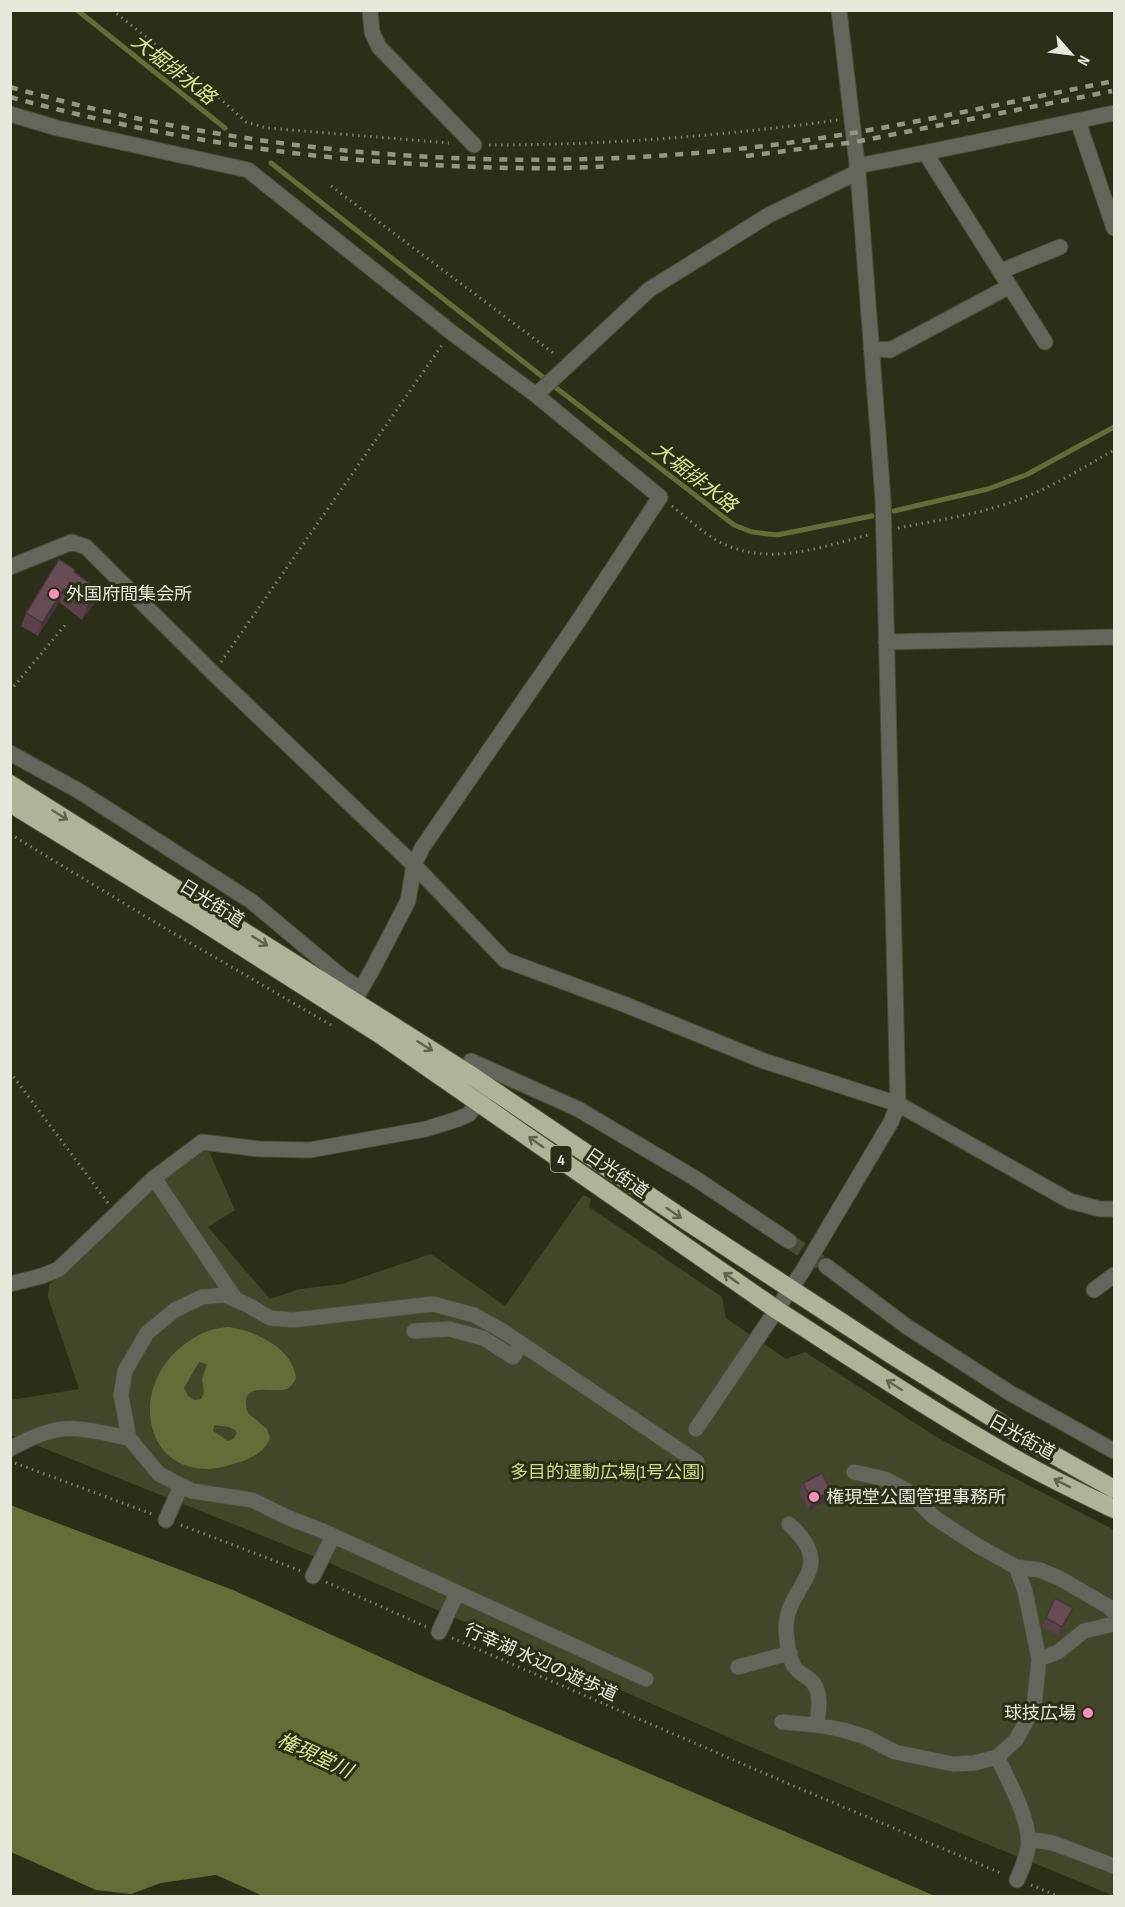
<svg xmlns="http://www.w3.org/2000/svg" width="1125" height="1907" font-family="'Sofia Sans Condensed','Noto Sans JP',sans-serif">
<style>
.green{fill:#424729}
.water{fill:#646d37;fill-rule:evenodd}
.lines{fill:none;stroke-linecap:round;stroke-linejoin:round}
.stream{stroke:#646d37;stroke-width:5}
.minor-tunnel{stroke:#474b34;stroke-width:15;stroke-dasharray:15 8;stroke-linecap:butt}
.minor-casing{stroke:#494d36;stroke-width:17}
.highway-casing{stroke:#494d36;stroke-width:20}
.path{stroke:#7c806c;stroke-width:3;stroke-dasharray:1.5 4.5;stroke-linecap:butt}
.minor{stroke:#63665a;stroke-width:15}
.highway{stroke:#aeb497;stroke-width:18}
.rail{stroke:#939683;stroke-width:4.5;stroke-dasharray:8 8;stroke-linecap:butt}
.wall{fill:#594049}
.shaded-wall{fill:#48343c}
.building{fill:#674b55;stroke:#48343c;stroke-width:1.5}
.oneway{stroke:#5f644a}
.poi-dot{fill:#fe8ebc;stroke:#2b2f17;stroke-width:2}
.labels{text-anchor:middle;stroke-width:6;stroke-linejoin:round;paint-order:stroke}
.shield{fill:#2b2f17;stroke:#aeb1a0;stroke-width:1.5}
.shield-label{font-size:16px;font-weight:bold;fill:#e6e9da}
.poi-label{font-size:18px;fill:#e6e9da;stroke:#2b2f17;text-anchor:start}
.street-label{font-size:18px;fill:#e6e9da;stroke:#2b2f17}
.park-label{font-size:18px;fill:#cddc89;stroke:#2b2f17}
.water-label{font-size:20px;font-style:italic;fill:#d9e794;stroke:#2b2f17}
</style>
<rect width="100%" height="100%" fill="#2b2f17"/>
<path class="green" d="M200 1149H208L235 1210 208 1227 270 1299 300 1289 342 1284 431 1254 505 1306 583 1195 591 1199 589 1207 722 1297 726 1318 786 1359 805 1352 938 1438 1114 1530V1896L753 1748 325 1561 11 1435V1400L79 1389 48 1297 49 1285 151 1187Z"/>
<path class="water" d="M229 1327C255 1331 293 1348 296 1378 294 1382 292 1386 287 1389 272 1394 237 1379 248 1413L267 1429 270 1438C264 1455 246 1460 230 1465 151 1489 123 1396 180 1348 195 1335 209 1328 229 1327ZM199 1362 207 1364 202 1379 204 1393 201 1399 194 1400 188 1396 184 1388ZM214 1425 229 1427 235 1430 237 1433 233 1439 228 1441 213 1431Z
M10 1505 233 1590 422 1676 935 1896H263L216 1875 161 1883 131 1894 96 1890 11 1852Z"/>
<g class="lines">
<path class="stream" d="M77 10 225 128
M271 163 544 378
M555 387 734 525 752 532 777 535 872 516
M894 511 988 489 1026 475 1114 427"/>
<path class="minor-tunnel" d="M789 1241 826 1266"/>
<defs>
<path id="minor" d="M370 10 372 32 379 47 474 145
M10 114 57 128 248 170 451 332 536 395 660 497 577 623 422 848 414 865 408 901 372 970 354 1001
M1078 121 1114 228
M926 154 1045 342
M857 166C943 150 1029 131 1114 113
M1001 271 1060 247
M871 348 890 350 1010 286
M536 395 650 289 769 215 858 172
M10 567 72 542 86 547 213 673 414 865 505 960 621 1003 764 1061 898 1104 1070 1201 1100 1209H1114
M886 642 1114 637
M10 753 79 791 251 901 342 977 361 989
M466 1072 471 1061 578 1109 693 1177 789 1241
M154 1178 236 1300
M826 1266 906 1326 1010 1393 1114 1451
M10 1284 42 1276 59 1269 154 1178 202 1142 259 1149 310 1150 426 1129 458 1119 469 1114 484 1094
M1094 1290 1114 1275
M414 1331 449 1329 483 1338 513 1357 521 1343
M696 1429 802 1272 891 1122 898 1104 883 499 858 172 839 10
M10 1449C29 1438 55 1426 78 1429 95 1430 112 1435 129 1438
M166 1520 181 1486
M789 1524C839 1570 788 1583 786 1626 786 1636 788 1657 794 1666 798 1674 810 1677 814 1684 822 1696 818 1712 817 1725
M1016 1567 1040 1570 1061 1579 1109 1607 1114 1612
M313 1576 333 1536
M439 1632 457 1593
M1039 1659 1058 1652 1084 1631 1114 1624
M738 1667 790 1653
M646 1679 323 1531 289 1518 252 1500 192 1491 159 1474 129 1438 121 1395 125 1371 147 1333 175 1310 202 1297 225 1295 248 1305 270 1318 293 1320 433 1304 474 1315 501 1330 697 1462
M782 1722 817 1725 843 1730 866 1737 895 1752 953 1764 974 1763 997 1757 1016 1740 1034 1707 1039 1659 1025 1591 1016 1567 978 1546 935 1518 906 1490 885 1479 854 1472
M997 1757C1008 1779 1032 1824 1028 1848 1026 1859 1022 1869 1017 1880
M1028 1839 1053 1843 1114 1866"/>
<path id="highway" d="M10 784 466 1072 685 1220 892 1355 1034 1444 1114 1489
M10 803 194 916 384 1037 777 1310C858 1362 938 1415 1021 1462 1051 1479 1083 1494 1114 1509"/>
</defs>
<use href="#minor" class="minor-casing"/>
<use href="#highway" class="highway-casing"/>
<path class="path" d="M112 10 193 74 246 122 267 128 449 143
M489 145C608 145 720 136 838 120
M331 186 556 355
M672 506C686 517 701 531 716 540 765 568 818 548 868 535
M898 528C939 520 981 514 1020 499 1053 487 1084 467 1114 450
M221 662 442 345
M10 691 66 624
M10 834 168 930 331 1025
M10 1072 108 1203
M15 1463 152 1514
M181 1525 301 1571
M326 1582 427 1627
M452 1638 796 1787 1003 1874
M1031 1885 1058 1896"/>
<use href="#minor" class="minor"/>
<use href="#highway" class="highway"/>
<path class="rail" d="M10 87C263 159 534 178 795 142 901 127 1009 102 1114 81
M10 97C149 135 290 158 433 165 492 168 552 170 611 166
M746 156 855 142 1112 91"/>
</g>
<path class="wall" d="M75 572 94 604 82 620 59 602 38 636 21 626 26 613Z
M803 1483 831 1491 828 1501 809 1510 800 1493Z
M1069 1617 1059 1636 1042 1627 1046 1618Z"/>
<path class="shaded-wall" d="M64 589 59 602 38 636 42 623Z
M99 590 94 604 82 620 87 607Z
M831 1491 828 1501 809 1510 812 1501Z
M1073 1608 1069 1617 1059 1636 1062 1627Z"/>
<path class="building" d="M59 559 75 570 74 572 99 590 87 607 64 589 42 623 26 613Z
M822 1473 831 1491 812 1501 803 1483Z
M1055 1598 1073 1608 1062 1627 1046 1618Z"/>
<defs><path id="oneway-shaft" d="M-6 0H5M1.5-3L5.5 0L1.5 3" fill="none" stroke-width="1.6" stroke-linecap="round" stroke-linejoin="round" transform="scale(1.5)"/></defs>
<g class="oneway">
<use href="#oneway-shaft" transform="translate(60 815) rotate(32)"/>
<use href="#oneway-shaft" transform="translate(260 941) rotate(32)"/>
<use href="#oneway-shaft" transform="translate(425 1046) rotate(32)"/>
<use href="#oneway-shaft" transform="translate(536 1142) rotate(-145)"/>
<use href="#oneway-shaft" transform="translate(674 1213) rotate(34)"/>
<use href="#oneway-shaft" transform="translate(731 1278) rotate(-145)"/>
<use href="#oneway-shaft" transform="translate(894 1385) rotate(-148)"/>
<use href="#oneway-shaft" transform="translate(1062 1483) rotate(-153)"/>
</g>
<g class="poi-dot">
<circle cx="54" cy="594" r="6"/>
<circle cx="814" cy="1497" r="6"/>
<circle cx="1088" cy="1713" r="6"/>
</g>
<g class="labels">
<rect class="shield" x="550.5" y="1146" width="21" height="26" rx="4.5"/>
<g class="shield-label">
<text x="561" y="1165">4</text>
</g>
<g class="poi-label">
<text x="66" y="600">外国府間集会所</text>
<text x="826" y="1503">権現堂公園管理事務所</text>
<text x="1076" y="1719" text-anchor="end">球技広場</text>
</g>
<g class="street-label">
<text transform="translate(212 903) rotate(32)" y="6">日光街道</text>
<text transform="translate(617 1173) rotate(35)" y="6">日光街道</text>
<text transform="translate(1022 1437) rotate(29)" y="6">日光街道</text>
<text transform="translate(541 1662) rotate(24)" y="6">行幸湖 水辺の遊歩道</text>
</g>
<g class="park-label">
<text x="607" y="1478">多目的運動広場(1号公園)</text>
</g>
<g class="water-label">
<text transform="translate(174 69) rotate(38)" y="7">大堀排水路</text>
<text transform="translate(695 477) rotate(38)" y="7">大堀排水路</text>
<text transform="translate(315 1755) rotate(25)" y="7">権現堂川</text>
</g>
</g>
<rect width="1125" height="1907" fill="none" stroke="#e6e9da" stroke-width="24"/>
<g transform="translate(1071 54) rotate(118)" stroke="#2b2f17" stroke-width="4.5" paint-order="stroke">
<path d="M0-4.5L10 22L0 15L-10 22Z" fill="#e6e9da"/>
<text y="-9" font-size="16" font-weight="bold" text-anchor="middle" fill="#e6e9da">N</text>
</g>
</svg>
